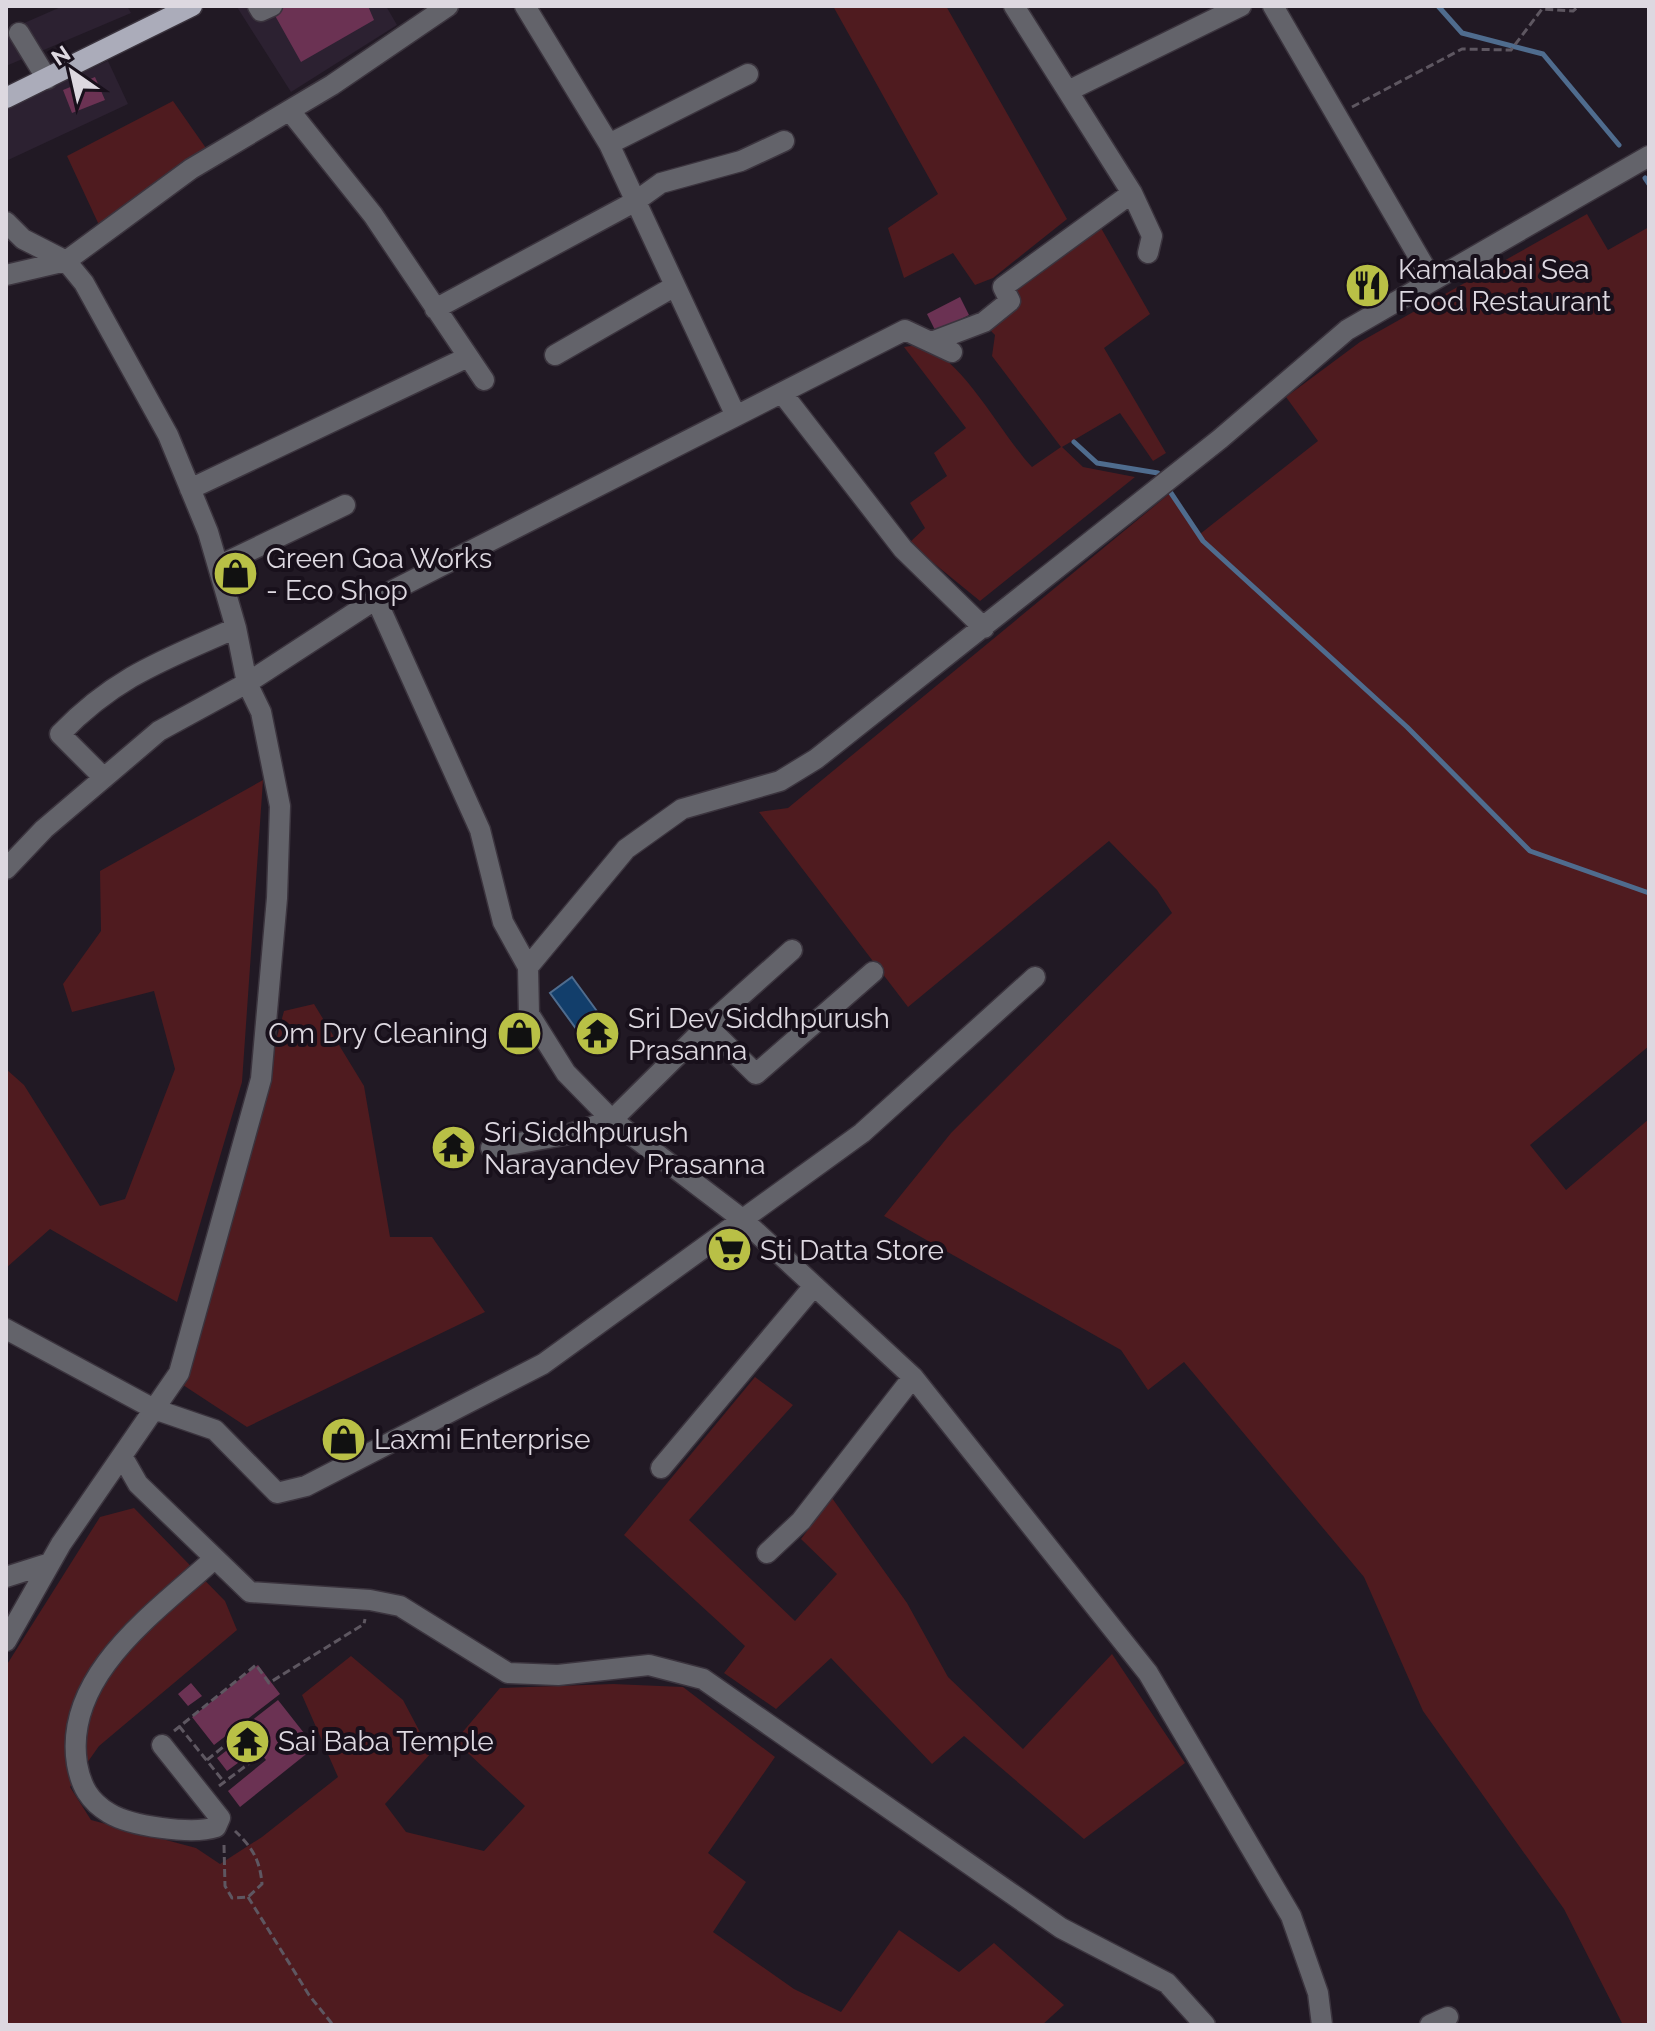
<svg xmlns="http://www.w3.org/2000/svg" width="1655" height="2031" font-family="Raleway,sans-serif">
<style>
.built{fill:#2c2131}
.green{fill:#4f1b1f}
.water{fill:#123e6b;stroke:#4f6c8e;stroke-width:2}
.lines{fill:none;stroke-linecap:round;stroke-linejoin:round}
.stream{stroke:#4f6c8e;stroke-width:5}
.building{fill:#6b3253}
.minor-casing{stroke:#3b343e;stroke-width:23}
.major-casing{stroke:#3b343e;stroke-width:23}
.path{stroke:#5e5761;stroke-width:3;stroke-dasharray:8 4;stroke-linecap:butt}
.minor{stroke:#63636a;stroke-width:20}
.major{stroke:#abacba;stroke-width:20}
.labels{text-anchor:middle;stroke-width:8;stroke-linejoin:round;paint-order:stroke}
.poi-label{font-size:28px;fill:#ddd8e0;stroke:#18101b;text-anchor:start}
</style>
<rect width="100%" height="100%" fill="#211924"/>
<path class="built" d="M63 6H127L131 13 6 66V31Z
M386 6 397 25 291 92 237 7Z
M108 61 128 104 6 161V107Z"/>
<path class="green" d="M833 6H946L1067 219 993 278 975 285 953 253 904 278 888 228 938 194Z
M173 101 208 151 99 225 67 156Z
M1587 214 1608 250 1649 227V1046L1530 1145 1566 1190 1649 1119V2025H1623L1564 1909 1423 1711 1364 1577 1184 1362 1148 1390 1121 1350 884 1216 951 1133 1172 913 1157 890 1109 841 908 1007 759 812 788 808 1169 494 1200 534 1318 441 1286 397 1360 342Z
M1101 228 1150 314 1104 348 1166 453 1153 461 1120 413 1062 447 1083 467 1135 477 980 601 909 543 925 528 910 503 947 476 934 453 966 428 904 347C910 346 918 345 923 346 964 360 1002 436 1032 467L1061 447 992 356 995 335 987 327 1013 291Z
M263 780 242 1082 177 1302 50 1229 6 1268V1069L24 1085 100 1206 125 1199 175 1069 154 991 72 1012 63 984 101 931 100 871Z
M314 1004 364 1086 390 1237H432L485 1312 247 1427 183 1385 284 1011Z
M755 1377 793 1405 689 1520 795 1621 837 1574 801 1539 832 1498 907 1603 948 1677 1023 1749 1112 1654 1185 1763 1084 1839 964 1736 932 1764 831 1658 776 1709 724 1673 745 1646 624 1535Z
M134 1508 225 1601 237 1630 99 1746 70 1787 91 1820 196 1848 220 1864 262 1837 338 1777 302 1695 351 1656 403 1700 431 1753 385 1804 406 1832 484 1851 525 1806 455 1741 500 1688 613 1684 683 1687 775 1757 708 1853 746 1882 713 1932 794 1989 841 2012 899 1930 959 1972 994 1943 1064 2005 1042 2025H6V1666L100 1517Z"/>
<path class="water" d="M572 977 599 1014 577 1030 550 993Z"/>
<g class="lines">
<path class="stream" d="M1438 6 1462 33 1543 54 1619 145
M1645 178 1649 184
M1074 442 1097 463 1158 473 1161 478
M1167 487 1203 541 1407 727 1530 851 1649 893"/>
</g>
<path class="building" d="M286 6H368L374 20 301 62 273 12Z
M95 77 105 100 72 113 63 90Z
M960 297 969 315 936 332 927 314Z
M466 1131 468 1162 439 1164 437 1133Z
M258 1665 280 1694 214 1745 192 1717Z
M191 1683 202 1696 188 1706 178 1694Z
M278 1700 315 1747 240 1807 228 1791 266 1760 241 1729Z
M235 1744 246 1757 227 1771 217 1758Z"/>
<g class="lines">
<defs>
<path id="minor" d="M258 6 261 11 272 6
M525 6 609 144 736 416
M1014 6 1132 193 1152 236 1148 253
M1273 6 1431 278
M19 33 47 79
M1068 91 1241 6
M290 111 373 215 484 380
M609 144 748 74
M6 222 23 239 66 261 84 283 168 435 208 532 236 628 247 683 261 712 280 806 277 898 261 1079 179 1373 61 1544 6 1641
M6 275 66 261 191 169 332 85 448 6
M435 309 636 201 661 183 741 161 784 141
M934 341 984 322 1010 301 1003 287 1132 193
M555 355 675 286
M782 393 903 549 984 628
M190 489 468 357
M218 566 345 505
M376 599 480 830 503 922 528 967
M104 778 60 734C116 676 164 660 236 628
M6 869 44 829 159 731 247 683 376 599 905 330 952 352
M707 1026 756 1074 873 972
M491 1148 570 1134 612 1120 707 1026 792 950
M6 1329 154 1409 215 1430 277 1493 306 1486 543 1364 862 1133 1035 977
M122 1456 138 1484 250 1592 370 1600 400 1606 508 1673 558 1675 649 1665 703 1679 1061 1928 1167 1983 1205 2025
M661 1468 814 1286
M767 1553 801 1521 913 1377
M6 1577 50 1563
M162 1745 220 1818 216 1827C192 1835 130 1826 109 1813 89 1801 81 1786 77 1764 63 1675 156 1612 214 1559
M1322 2025 1318 1993 1291 1916 1148 1673 913 1377 742 1219 612 1120 566 1073 529 1014 528 967 626 849 682 809 780 781 816 759 1220 439 1347 330 1649 156
M1430 2025 1448 2017"/>
<path id="major" d="M6 98 192 6"/>
</defs>
<use href="#minor" class="minor-casing"/>
<use href="#major" class="major-casing"/>
<path class="path" d="M1352 107 1462 49 1511 50 1542 9 1573 11 1579 6
M179 1726 224 1782
M174 1731 256 1665 269 1683 364 1624 365 1619
M207 1760 238 1735
M219 1786 255 1759 234 1730
M224 1845 225 1886 232 1898 248 1897 262 1884C260 1860 252 1847 235 1831
M248 1897 309 1995 333 2025"/>
<use href="#minor" class="minor"/>
<use href="#major" class="major"/>
</g>
<defs>
<symbol id="restaurant-disc" viewBox="-11 -11 22 22"><circle r="9.5" fill="#b9c046" stroke="#18101b"/><path d="M-5-6h1v4h1v-4h1v4h1v-4h1v5L-1.5 .5V6h-2V.5L-5-1ZM5-6V6H3V1.5H1.5Q1.5-4 5-6Z" fill="#111"/></symbol>
<symbol id="shop-disc" viewBox="-11 -11 22 22"><circle r="9.5" fill="#b9c046" stroke="#18101b"/><path d="M-5-2.5h2.3a2.7 3.5 0 0 1 5.4 0H5L5.5 6h-11ZM-1.5-2.5h3a1.5 2.3 0 0 0-3 0Z" fill="#111"/></symbol>
<symbol id="temple-disc" viewBox="-11 -11 22 22"><circle r="9.5" fill="#b9c046" stroke="#18101b"/><path d="M0-6L5-2H3V0L6.5 2.5H4V6H1.5V3h-3V6H-4V2.5H-6.5L-3 0V-2H-5Z" fill="#111"/></symbol>
<symbol id="supermarket-disc" viewBox="-11 -11 22 22"><circle r="9.5" fill="#b9c046" stroke="#18101b"/><path d="M-6-5.5h2.5l.6 2H6L4.5 2H-2.5L-4.4-4H-6ZM-1.5 3.2a1.3 1.3 0 1 0 .1 0ZM3 3.2a1.3 1.3 0 1 0 .1 0Z" fill="#111"/></symbol>
</defs>
<g fill-rule="evenodd">
<use href="#restaurant-disc" x="1342" y="260" width="51" height="51"/>
<use href="#shop-disc" x="210" y="548" width="51" height="51"/>
<use href="#shop-disc" x="494" y="1008" width="51" height="51"/>
<use href="#temple-disc" x="572" y="1008" width="51" height="51"/>
<use href="#temple-disc" x="428" y="1122" width="51" height="51"/>
<use href="#supermarket-disc" x="704" y="1224" width="51" height="51"/>
<use href="#shop-disc" x="318" y="1414" width="51" height="51"/>
<use href="#temple-disc" x="222" y="1716" width="51" height="51"/>
</g>
<g class="labels">
<g class="poi-label">
<text x="1398" y="279">Kamalabai Sea<tspan x="1398" dy="32">Food Restaurant</tspan></text>
<text x="266" y="568">Green Goa Works<tspan x="266" dy="32">- Eco Shop</tspan></text>
<text x="628" y="1028">Sri Dev Siddhpurush<tspan x="628" dy="32">Prasanna</tspan></text>
<text x="488" y="1043" text-anchor="end">Om Dry Cleaning</text>
<text x="484" y="1142">Sri Siddhpurush<tspan x="484" dy="32">Narayandev Prasanna</tspan></text>
<text x="760" y="1260">Sti Datta Store</text>
<text x="374" y="1449">Laxmi Enterprise</text>
<text x="278" y="1751">Sai Baba Temple</text>
</g>
</g>
<rect width="1655" height="2031" fill="none" stroke="#ddd8e0" stroke-width="16"/>
<g transform="translate(72 72) rotate(326)" stroke="#18101b" stroke-width="6" paint-order="stroke">
<path d="M0-6L14 30L0 20L-14 30Z" fill="#ddd8e0"/>
<text y="-12" font-size="22" font-weight="bold" text-anchor="middle" fill="#ddd8e0">N</text>
</g>
</svg>
